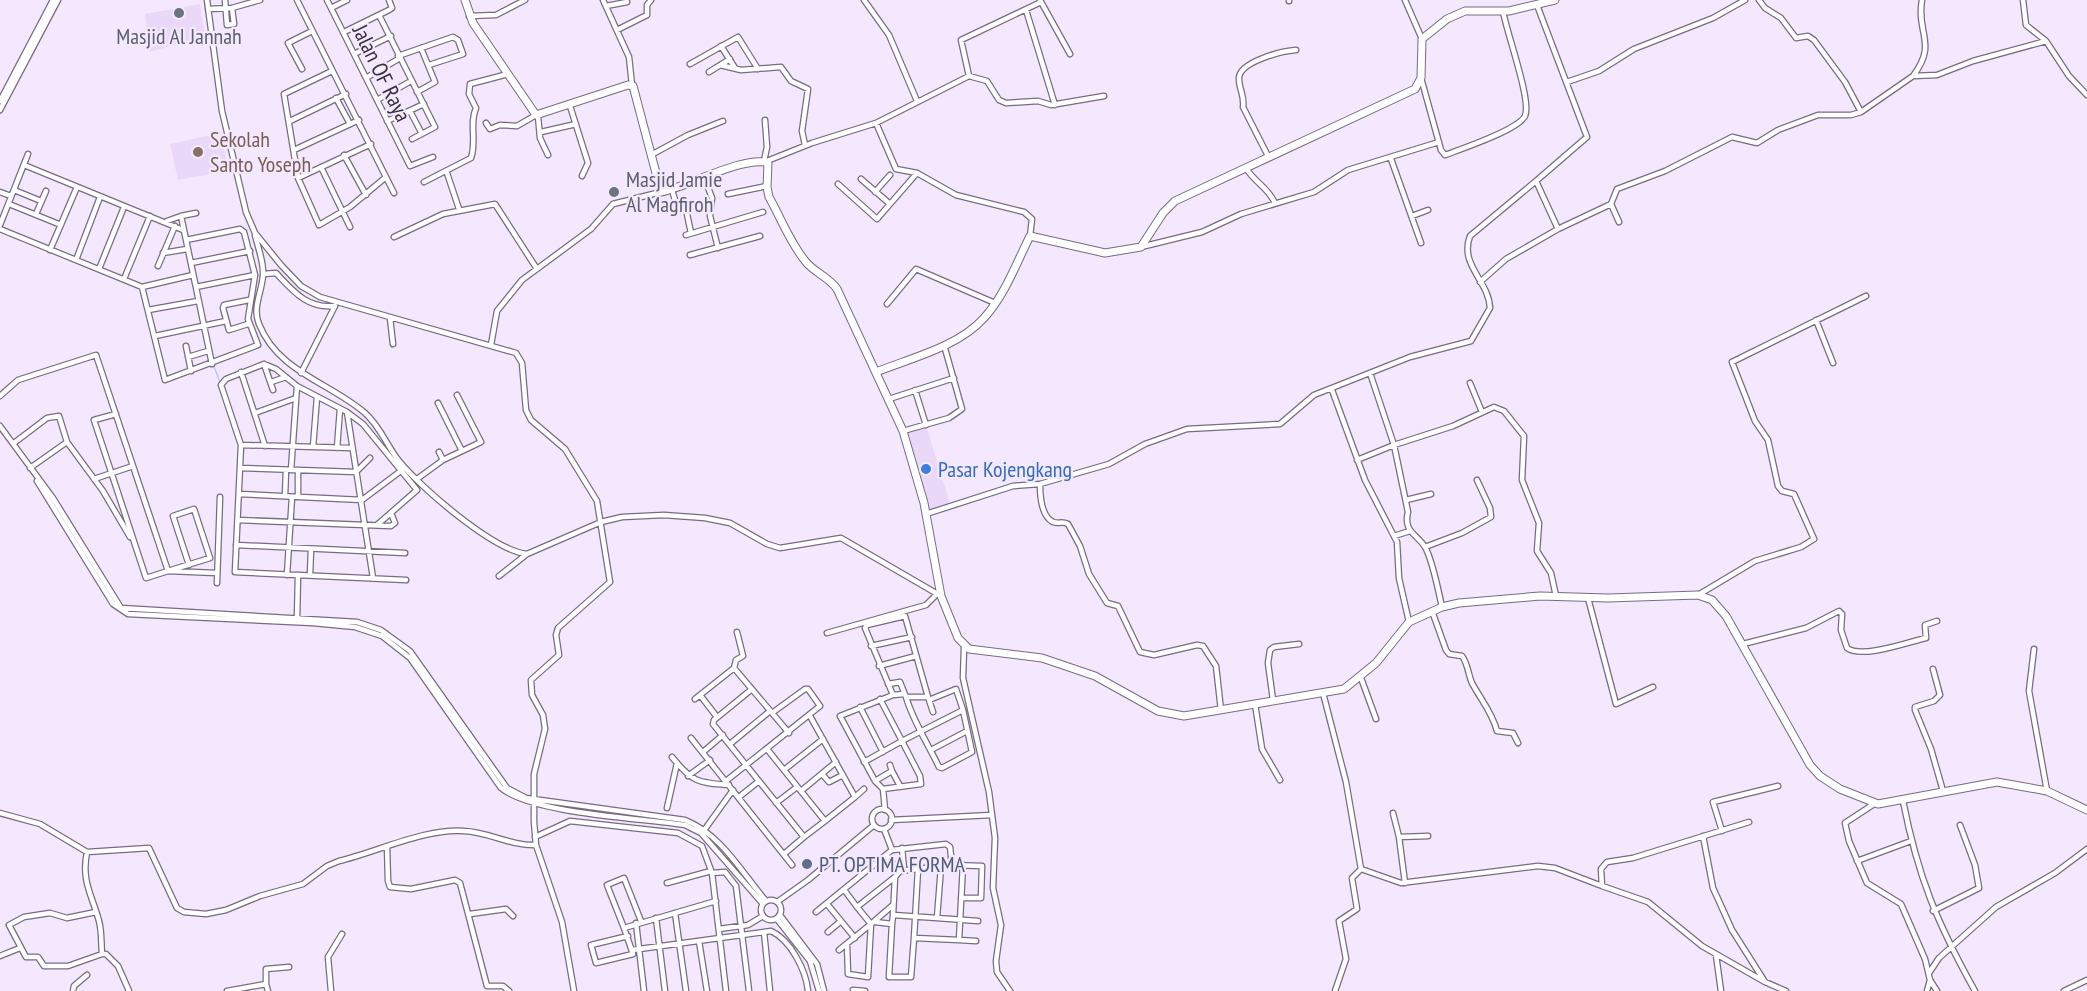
<svg xmlns="http://www.w3.org/2000/svg" width="2087" height="991" font-family="'PT Sans Narrow',sans-serif">
<style>
.built{fill:#ead8f9}
.lines{fill:none;stroke-linecap:round;stroke-linejoin:round}
.stream{stroke:#afd2f3;stroke-width:1.5}
.street-casing{stroke:#786b82;stroke-width:7}
.secondary-casing{stroke:#786b82;stroke-width:9}
.street{stroke:#fff;stroke-width:4.5}
.secondary{stroke:#fff;stroke-width:7}
.worship-dot{fill:#6b7280;stroke:#f3e8fd;stroke-width:2}
.education-dot{fill:#8d6e63;stroke:#f3e8fd;stroke-width:2}
.shop-dot{fill:#3f7fe0;stroke:#f3e8fd;stroke-width:2}
.service-dot{fill:#5c6f8a;stroke:#f3e8fd;stroke-width:2}
.labels{text-anchor:middle;stroke-width:4.5;stroke-linejoin:round;paint-order:stroke}
.worship-label{font-size:22px;fill:#5b616d;stroke:#f3e8fd}
.street-label{font-size:22px;fill:#37313b;stroke:#f3e8fd}
.education-label{font-size:22px;fill:#785e54;stroke:#f3e8fd;text-anchor:start}
.shop-label{font-size:22px;fill:#366cbe;stroke:#f3e8fd;text-anchor:start}
.service-label{font-size:22px;fill:#4e5e75;stroke:#f3e8fd;text-anchor:start}
</style>
<rect width="100%" height="100%" fill="#f3e8fd"/>
<path class="built" d="M200 4 205 36 150 52 145 14Z
M221 133 228 171 178 180 170 144Z
M926 425 951 507 926 514 903 431Z"/>
<g class="lines">
<path class="stream" d="M213 364 220 382"/>
<defs>
<path id="street" d="M207 0 222 111 246 212 255 233 281 265 301 286 320 297 516 353 522 363 526 410 531 420 565 449 597 501 610 582 558 628 556 635 559 655 531 680 532 695 543 715 545 729 534 774V822L536 845 562 922 574 991
M225 0 227 25 234 24 232 8
M297 0 394 193
M327 0 410 166 433 157
M603 0 629 57 632 85
M864 0 889 35 917 101
M1040 0 1070 54
M1289 0V1
M1405 0 1422 39
M1759 0 1765 8 1781 18 1796 38 1808 36 1814 40 1845 82 1861 112
M2023 0 2026 25 2046 41 2069 76 2087 95
M606 6 627 2
M331 8 347 0
M208 9 232 8 260 0
M1026 10 1055 105
M379 15 435 127 412 139
M469 16 496 15 525 0
M617 30 647 15V5L651 0
M344 32 389 10 392 8 389 0
M721 46 735 68
M354 54 391 36
M398 56 453 37 458 40 463 54 429 65
M690 64 738 37 758 69
M720 65 741 70 781 67 791 81 808 89 802 131 805 145
M302 69 288 43 312 31
M332 71 284 94 298 178 319 225 350 207 386 177
M709 72 730 59
M969 76 961 40 1041 2
M1913 76C1938 43 1916 34 1922 0
M366 78 400 58
M1421 78 1441 150 1445 155C1461 149 1518 130 1525 116 1532 101 1506 31 1503 11
M1567 82 1599 71 1634 49 1713 18 1745 0
M417 92 435 82 421 48
M336 98 350 124
M377 100 411 81
M0 101 53 0
M570 106 588 163 582 176
M0 110 58 0
M410 111 422 134
M538 116 540 138 548 155
M290 121 346 94
M387 121 424 104
M486 123 490 129 500 125 517 126 536 115
M876 123 896 169 917 173 956 195 1024 212 1032 219 1030 236
M541 132 576 124
M294 150 359 120
M344 155 366 195
M651 155 688 135 723 121
M1268 156 1243 107C1245 97 1239 89 1239 79 1238 62 1282 51 1296 50
M1391 159 1421 243
M764 161 767 147 765 120
M767 161 812 143 876 123 969 76 987 81 999 100 1006 103 1038 101 1051 105 1104 96
M24 165 183 230
M321 167 350 227
M1246 168C1255 183 1267 186 1275 203
M447 173 459 209
M704 177 712 198 710 216 718 248
M298 178 371 144
M861 179 890 204
M424 182 471 158C477 141 469 124 476 108L469 94 470 84 508 74
M838 184 877 219 917 173
M14 190 41 201
M672 190 677 207 674 212
M0 192 11 196
M875 192 890 175
M728 194 767 186
M9 204 61 225
M1611 204 1619 222
M36 214 46 191
M687 214 691 233
M181 216 196 213
M1412 216 1428 210
M167 221 181 216 212 364
M0 225 28 154
M0 229 142 287 165 380 258 345 248 319 255 275 244 232 240 229 186 240
M1558 229 1611 204 1617 189 1665 171 1732 137 1757 143 1778 130 1818 115H1851L1861 112 1913 76 1937 75 1973 61 2046 41
M255 235C258 248 264 262 263 275 262 292 252 308 259 324 278 372 329 382 365 413 380 426 387 446 399 461 421 488 494 551 527 554L601 522 622 517 664 515 705 518 730 523 767 544 780 548 841 538 941 596
M686 235 763 212
M394 237 443 214 495 204 537 269
M1141 247 1202 232 1241 214 1314 192 1348 170 1439 142
M50 250 77 187
M163 253 187 249
M690 255 760 236
M76 260 100 197
M191 263 250 251
M158 266 175 226
M99 269 124 207
M264 274 276 273C293 291 307 309 335 306
M124 279 150 216
M1480 282 1506 259 1558 229 1536 181 1587 137 1537 5
M142 287 193 275
M196 287 255 275
M887 304 916 269 995 303
M148 310 198 301
M390 318 393 344
M1816 320 1833 363
M248 324 229 330 223 308 224 305 249 300
M155 336 226 321
M491 345 497 311 522 280 591 229 613 204 661 192
M186 346 191 371
M188 357 208 351
M264 364 273 390
M241 372 265 446
M301 373 335 306
M271 382 286 377
M1470 383 1482 412
M915 390 926 425
M1332 390 1365 480 1397 542 1399 578 1409 622
M0 396 18 380 96 355 168 571 210 558 194 509 173 516 189 565
M889 399 954 378
M438 403 462 451
M347 412 363 424 417 490 377 525
M255 413 296 398
M116 414 94 420 146 578 168 571 217 573
M0 426 53 498 121 608 357 622 381 630 410 651 507 788 526 798 685 820C721 834 742 873 766 901
M903 431 949 418 962 409 944 345
M67 442 103 491 130 537
M14 443 47 418 59 416 67 442 30 468
M241 445 352 448
M313 447 317 397
M337 448 340 409
M439 452 443 460
M1357 460 1394 445 1370 373
M240 468 356 472 370 458
M291 470 297 386
M94 479 133 466
M417 479 443 460 481 442 457 395
M37 481 113 604 128 614 313 623 355 627 382 636 410 658 501 788C534 814 640 818 685 825L701 833 763 904
M1040 484C1040 495 1041 516 1053 522 1059 524 1062 521 1068 524L1080 546 1089 574 1107 603 1118 606 1140 652 1154 655 1197 645 1203 646 1216 666 1221 710
M240 494 362 500 402 470
M285 496 286 470
M298 497V471
M1406 500 1431 494
M926 514 1013 486 1040 484 1109 464 1145 444 1187 429 1280 424 1314 395 1410 357 1471 341 1490 308C1489 281 1459 265 1470 236L1536 181
M238 520 391 526 395 523 391 513
M1394 536 1410 531
M236 545 405 553
M1425 547 1462 533 1491 517 1490 508 1477 480
M287 575 292 497
M310 575 311 549
M499 576 527 554
M373 578 347 412 297 386 276 369 264 364 226 379 221 385 241 445 235 572 406 580
M217 583 220 497
M1698 595 1755 561 1801 547 1814 539 1794 494 1782 491 1778 486 1768 440 1755 421 1732 362 1866 296
M1588 598 1616 704 1653 687
M1442 607C1438 590 1433 561 1425 547 1417 534 1403 532 1408 512L1394 445 1453 426 1494 407 1504 411 1524 436 1522 480 1539 523 1537 551 1551 573 1556 596
M1432 611 1446 650 1449 654 1462 656C1468 664 1468 674 1472 683 1481 700 1492 712 1497 731L1513 733 1518 743
M297 619 298 575
M827 633 926 605 936 595
M1743 644 1806 628 1839 611 1842 614 1841 630 1847 648C1862 659 1908 642 1926 638L1925 625 1937 621
M871 646 912 637
M964 647 963 678 989 792 995 838 993 888 1001 925 996 961 997 972 1010 991
M2034 649 2029 691 2047 791
M879 666 916 656
M734 668 789 733
M1933 669 1940 695 1934 701 1915 707V710L1931 749 1943 791
M1361 678 1376 719
M888 684 900 682 906 697H928L933 712
M752 689 714 720 713 724 804 837 825 821
M1323 693 1346 782 1361 869 1401 883 1538 866 1555 868 1602 886 1601 869 1607 862 1633 858 1749 822
M700 695 717 717
M893 695 865 628 867 625 905 616 928 697
M695 699 734 668 736 660 743 656 737 632
M880 699 902 741 963 710 972 752 942 768 939 767C928 744 913 721 906 697
M929 700 956 689 963 710
M1273 700 1268 663 1270 650 1274 647 1299 644
M1255 704 1262 749 1280 780
M860 707 883 752
M691 738 792 865
M730 744 770 711
M767 749 825 821 855 797 810 716
M931 750 967 731
M703 752 723 735
M672 757C692 782 698 783 729 785
M864 762 902 741 920 776 921 784 883 789
M890 765 892 771 875 781 840 716 893 695 904 694
M784 770 823 739
M892 771 900 786
M822 774 829 782 843 775
M688 776 710 760
M726 781 820 706 808 689H805L772 713
M875 781 883 789 885 810
M801 791 836 762
M739 797 759 781
M855 797 864 789
M1903 801C1918 877 1937 923 1975 991
M776 803 797 787
M1874 804 1845 823 1849 841 1867 883 1901 904 1925 959 1930 980 1937 991
M667 808 677 763
M872 819a10 10 0 1 1 20 0a10 10 0 1 1-20 0Z
M0 813 40 824 87 852 149 848 177 908 184 912 206 914 226 910 260 896 303 884 327 866 339 861C377 852 425 828 464 831 489 832 511 846 536 845
M1393 813 1399 837 1428 836
M891 820 992 815
M705 829 733 790
M1722 831 1713 802 1778 786
M1703 836 1713 888 1732 930 1765 982 1786 991
M535 837 570 821 678 833 702 846 712 873 726 991
M1399 837 1405 883
M387 846 388 881 390 887 411 889 455 880 460 883 487 986H503L509 991
M902 848 904 869
M892 850 946 844 950 847 952 865
M87 852C81 881 92 895 99 921 102 932 101 944 102 954H106L118 966 129 991
M784 854 804 837
M886 855 900 871 952 865 982 866 981 898H961
M1857 861 1911 841
M941 867 937 918 978 921
M918 869 914 938 959 940 963 865
M900 871 895 877 893 915 937 918
M712 873 725 872 736 886 749 991
M667 883 711 871
M1602 886 1648 902 1702 946 1765 982
M845 891 857 907 895 877
M761 910a10 10 0 1 1 20 0a10 10 0 1 1-20 0Z
M777 902 808 880 874 825
M827 904 855 938
M857 907 871 924 893 905
M1933 911 1979 888 1975 865 1960 825
M96 912 67 918 50 913 24 917 9 925 26 957H38L44 966H68L102 954
M816 912 892 850 884 829
M675 913 686 991
M470 914 506 909 513 916
M780 915 817 964 824 991
M656 918 665 991
M777 919 810 961 819 991
M641 921 624 878 607 885 624 928 716 901
M875 922 892 924 893 915
M636 923 644 991
M892 924 889 977H911L914 938
M624 928 633 954 596 963 591 945 628 936
M719 929 748 925 763 916
M764 932 770 991
M828 932 841 921
M959 940 976 941
M699 941 707 991
M847 944 848 974 868 977 871 924
M632 950 771 931C791 940 806 971 808 991
M839 950 871 924
M1716 955 1721 991
M0 956 20 948
M1929 973 1939 958 1996 907 2055 873 2087 849
M266 984V969L289 967
M853 990 865 991
M73 991 74 986 87 975
M227 991 266 984 268 991
M331 991 328 957 342 934
M1335 991 1346 959 1339 921 1357 909 1352 878 1361 869
M1927 991 1930 980
M2064 991 2087 980"/>
<path id="secondary" d="M465 0 473 23 536 115 628 85 633 86 661 192C687 187 745 155 768 163L767 187 769 197C781 218 790 243 806 262 815 273 829 277 837 289L903 431 924 503 941 596 958 638 969 649 1042 658 1095 676 1158 711 1184 716 1344 689 1376 663 1409 622 1442 607 1459 603 1540 596 1608 598 1698 595 1712 600 1726 616 1810 765 1820 776 1840 789 1878 804 1997 782 2047 791 2087 810
M876 372C911 358 958 347 984 318 1005 295 1016 264 1030 236L1105 253 1141 247 1163 213 1175 201 1415 89 1421 78 1422 39 1447 19 1465 11H1509L1555 0"/>
</defs>
<use href="#street" class="street-casing"/>
<use href="#secondary" class="secondary-casing"/>
<use href="#street" class="street"/>
<use href="#secondary" class="secondary"/>
</g>
<g class="worship-dot">
<circle cx="179" cy="13" r="6"/>
<circle cx="614" cy="192" r="6"/>
</g>
<circle class="education-dot" cx="198" cy="152" r="6"/>
<circle class="shop-dot" cx="926" cy="469" r="6"/>
<circle class="service-dot" cx="807" cy="864" r="6"/>
<g class="labels">
<g class="worship-label">
<text x="179" y="44">Masjid Al Jannah</text>
<text x="626" y="187" text-anchor="start">Masjid Jamie<tspan x="626" dy="25">Al Magfiroh</tspan></text>
</g>
<g class="street-label">
<text transform="translate(382 73) rotate(64)" y="8">Jalan OF Raya</text>
</g>
<g class="education-label">
<text x="210" y="147">Sekolah<tspan x="210" dy="25">Santo Yoseph</tspan></text>
</g>
<g class="shop-label">
<text x="938" y="477">Pasar Kojengkang</text>
</g>
<g class="service-label">
<text x="819" y="872">PT. OPTIMA FORMA</text>
</g>
</g>
</svg>
